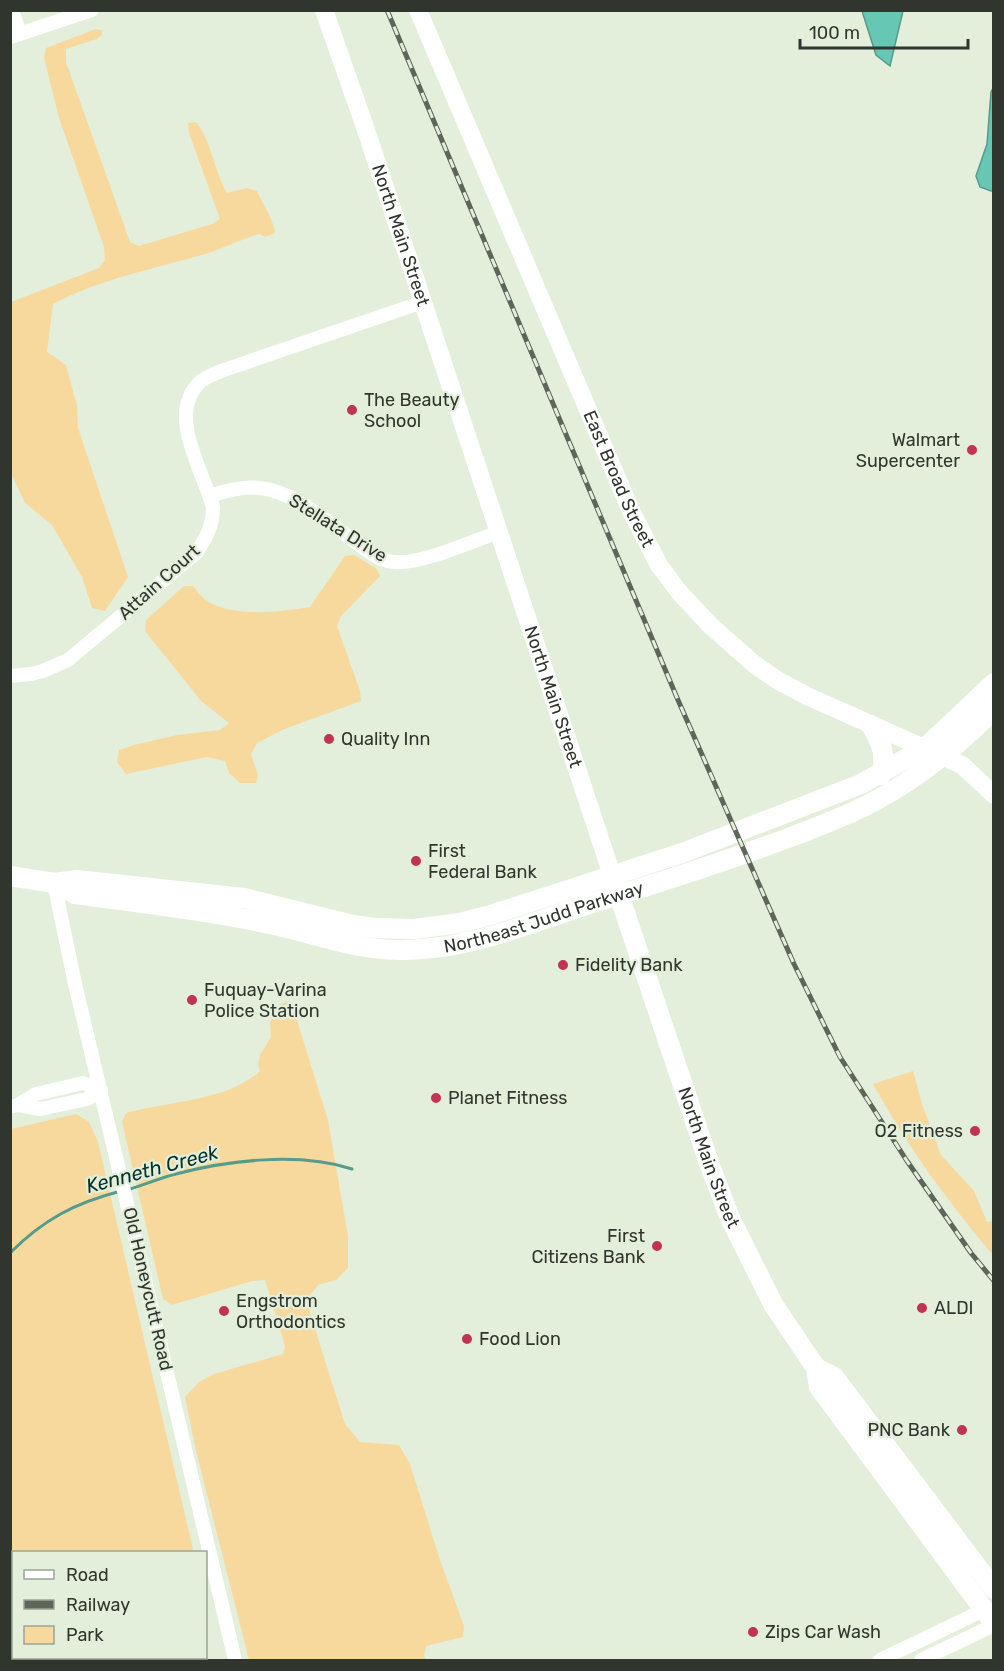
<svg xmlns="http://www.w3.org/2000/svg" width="1004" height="1671" font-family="Rubik,sans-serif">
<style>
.green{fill:#f7d99e}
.water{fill:#67c7b5;stroke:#569b8c;stroke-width:1.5}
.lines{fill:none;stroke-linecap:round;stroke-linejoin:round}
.stream{stroke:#569b8c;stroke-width:3}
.minor{stroke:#fff;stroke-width:14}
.major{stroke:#fff;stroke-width:18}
.highway{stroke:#fff;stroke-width:20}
.rail-casing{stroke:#5e655a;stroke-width:5}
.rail{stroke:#e3efda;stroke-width:3;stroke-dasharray:9;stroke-linecap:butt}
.poi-dot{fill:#c23255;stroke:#e3efda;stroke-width:2}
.labels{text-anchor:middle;stroke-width:4.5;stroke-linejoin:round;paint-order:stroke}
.street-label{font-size:18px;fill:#30352d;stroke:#e3efda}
.poi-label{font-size:18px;fill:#30352d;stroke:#e3efda;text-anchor:start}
.water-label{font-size:20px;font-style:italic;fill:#02322b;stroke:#e3efda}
</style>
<rect width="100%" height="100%" fill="#e3efda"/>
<path class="green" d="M96 29 101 30 102 35 97 39 66 49V62L130 242 139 246 212 224 220 219 189 133 188 123 196 122C212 142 214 171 227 193L247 188 257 191C263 205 273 218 275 233L265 237 259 234C238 240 218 251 198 256 149 270 98 280 53 304L47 352 66 365 77 406 78 428 128 577 105 611 92 608 82 577 52 525 25 503 11 473V302L99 268 105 260 104 247 59 118 44 58 46 48Z
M354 555 377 569 380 576 341 616 337 626 360 691 361 701 282 730 257 743 251 754 258 775 256 783H240L229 773 225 761 207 757 126 774 117 762 119 750 134 745 177 735 220 730 229 723 202 702 145 631 146 620 184 586H193C198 592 203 599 210 603 238 617 280 612 310 607L345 556Z
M291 1001 328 1120 348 1236V1268L336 1280 318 1285 308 1298 311 1316 345 1424 360 1442 399 1445 410 1464 440 1560 464 1626 463 1637 426 1646 424 1656 426 1660H249L196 1451 185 1397 199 1382 214 1374 283 1354 285 1346 265 1280 252 1281 172 1305 163 1299 122 1122 126 1113C169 1101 227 1101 260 1071L258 1064 260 1055 271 1037 270 1022 280 1004Z
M913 1071 922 1104 941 1155 974 1191 987 1222 993 1221V1255C947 1201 908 1147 873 1084Z
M76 1114 89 1122 98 1142 193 1549 190 1552H14V1658H36L35 1660H11V1129Z"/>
<path class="water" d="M862 11H903L890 66 876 55Z
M993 88 994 190 991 191 980 187 976 176 987 144 991 92Z"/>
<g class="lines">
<path class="stream" d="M127 1190C144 1185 160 1178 176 1174 229 1160 299 1152 352 1169
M10 1253C44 1219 75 1203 121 1191"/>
<path class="minor" d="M12 10 20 34
M10 37 92 10
M210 496C226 491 243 486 260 488 293 491 328 522 354 541 366 550 379 561 394 562 420 565 473 541 499 532
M10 676 31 674 43 671 68 660 195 554C206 539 213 526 213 507 203 470 166 414 200 382 205 377 214 374 221 371L423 302
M54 883 75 984 235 1660
M18 1105 40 1109 87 1099 101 1090
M10 1107 18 1105 36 1094 83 1083 101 1090
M880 1660 984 1610
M921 1660 994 1625"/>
<g class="major">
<path id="s1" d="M324 10 367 133 612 875"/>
<path id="s2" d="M418 10 631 511 659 565 679 592 711 626 754 664 777 680 807 696 962 765 994 795"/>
</g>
<g class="highway">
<path d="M871 725C881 742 887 755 881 775"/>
<path d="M10 876 54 883 77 880 244 898 353 925 375 928 414 929 460 923 494 914 682 853 861 784 925 748 994 683"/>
<path id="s3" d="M54 883 75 894C140 903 205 910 270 924 313 933 354 950 400 950 464 951 525 925 586 905 655 884 724 862 791 837 819 826 847 816 873 802 918 778 958 746 994 709"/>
<path id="s4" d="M615 883 709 1163 730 1218 773 1304 816 1368 819 1387 994 1623"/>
<path d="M816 1368 834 1377 994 1589"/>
</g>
<defs>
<path id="rail" d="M387 10 678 700 794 964 840 1057 907 1161 971 1253 994 1281"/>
</defs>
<use href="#rail" class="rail-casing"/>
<use href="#rail" class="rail"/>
</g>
<g class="poi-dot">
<circle cx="352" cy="410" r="6"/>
<circle cx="972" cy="450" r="6"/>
<circle cx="329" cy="739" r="6"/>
<circle cx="416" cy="861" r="6"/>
<circle cx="563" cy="965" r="6"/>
<circle cx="192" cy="1000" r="6"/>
<circle cx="436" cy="1098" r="6"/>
<circle cx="975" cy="1131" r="6"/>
<circle cx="657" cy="1246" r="6"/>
<circle cx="922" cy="1308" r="6"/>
<circle cx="224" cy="1311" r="6"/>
<circle cx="467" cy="1339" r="6"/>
<circle cx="962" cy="1430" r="6"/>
<circle cx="753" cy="1632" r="6"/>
</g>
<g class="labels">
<g class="street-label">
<text dy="6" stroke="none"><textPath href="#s1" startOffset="238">North Main Street</textPath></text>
<text dy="6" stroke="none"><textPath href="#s2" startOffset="510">East Broad Street</textPath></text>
<text transform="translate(338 528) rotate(32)" y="6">Stellata Drive</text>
<text transform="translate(159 582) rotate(-42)" y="6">Attain Court</text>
<text dy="6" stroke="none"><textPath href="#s1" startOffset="724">North Main Street</textPath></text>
<text dy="6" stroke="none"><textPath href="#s3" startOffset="502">Northeast Judd Parkway</textPath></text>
<text dy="6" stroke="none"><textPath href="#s4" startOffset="290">North Main Street</textPath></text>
<text transform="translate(148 1289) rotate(77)" y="6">Old Honeycutt Road</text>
</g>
<g class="poi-label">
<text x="364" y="406">The Beauty<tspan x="364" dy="21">School</tspan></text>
<text x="960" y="446" text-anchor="end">Walmart<tspan x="960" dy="21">Supercenter</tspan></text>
<text x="341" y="745">Quality Inn</text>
<text x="428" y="857">First<tspan x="428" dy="21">Federal Bank</tspan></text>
<text x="575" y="971">Fidelity Bank</text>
<text x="204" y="996">Fuquay-Varina<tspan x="204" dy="21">Police Station</tspan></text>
<text x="448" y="1104">Planet Fitness</text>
<text x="963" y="1137" text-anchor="end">O2 Fitness</text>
<text x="645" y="1242" text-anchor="end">First<tspan x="645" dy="21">Citizens Bank</tspan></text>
<text x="236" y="1307">Engstrom<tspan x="236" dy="21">Orthodontics</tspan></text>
<text x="934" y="1314">ALDI</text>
<text x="479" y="1345">Food Lion</text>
<text x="950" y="1436" text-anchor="end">PNC Bank</text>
<text x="765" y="1638">Zips Car Wash</text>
</g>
<g class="water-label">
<text transform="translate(152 1169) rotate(-15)" y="7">Kenneth Creek</text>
</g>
</g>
<rect width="1004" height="1671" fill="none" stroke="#30352d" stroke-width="24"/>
<rect x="12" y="1551" width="195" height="108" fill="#e3efda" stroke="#9ba595" stroke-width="1.5"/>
<rect x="24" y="1570" width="30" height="9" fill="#ffffff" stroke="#9ba595" stroke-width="1.5"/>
<text x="66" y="1581" font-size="18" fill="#30352d">Road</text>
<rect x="24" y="1600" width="30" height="9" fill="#5e655a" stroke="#9ba595" stroke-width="1.5"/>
<text x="66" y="1611" font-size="18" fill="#30352d">Railway</text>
<rect x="24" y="1626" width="30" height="18" fill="#f7d99e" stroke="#9ba595" stroke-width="1.5"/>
<text x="66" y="1641" font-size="18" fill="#30352d">Park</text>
<path d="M800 39v9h168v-9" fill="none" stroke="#30352d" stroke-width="3"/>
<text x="809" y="39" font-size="18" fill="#30352d" stroke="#e3efda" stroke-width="4.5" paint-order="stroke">100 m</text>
</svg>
